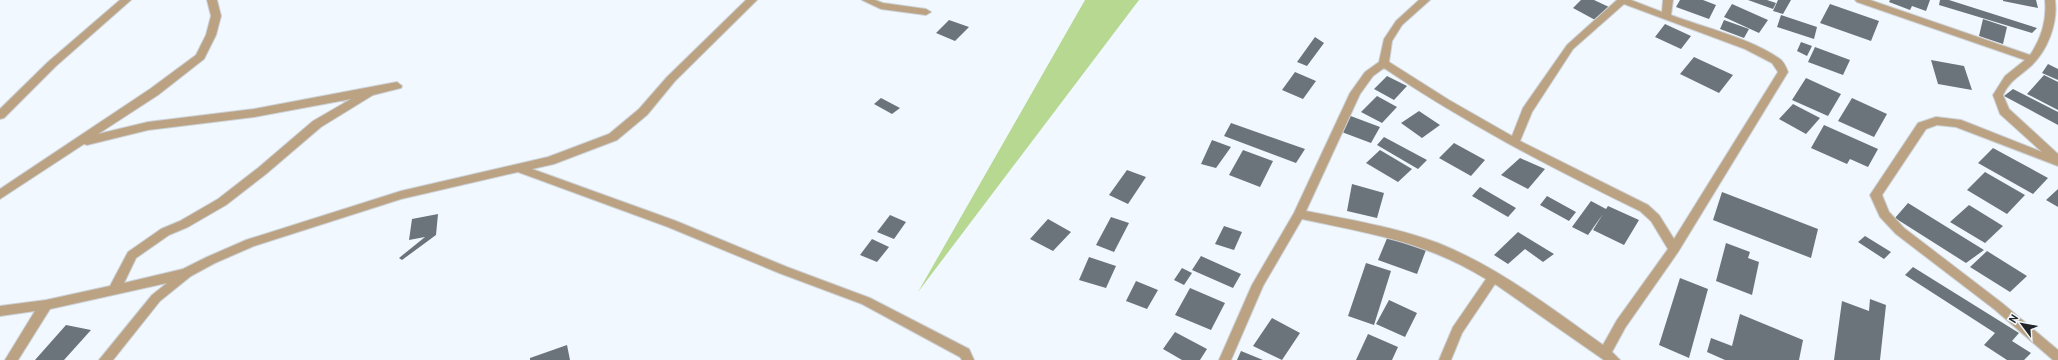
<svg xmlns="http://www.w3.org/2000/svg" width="2058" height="360" font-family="Cabin,sans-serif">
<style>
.green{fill:#b7d891}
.building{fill:#6c747b}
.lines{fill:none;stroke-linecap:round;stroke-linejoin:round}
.minor-casing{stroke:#ccd2d8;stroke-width:2}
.minor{fill:#bba282;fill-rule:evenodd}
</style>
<rect width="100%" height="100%" fill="#f1f8ff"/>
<path class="green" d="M1085 0H1139L918 292Z"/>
<path class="building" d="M1581 0H1594L1609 7 1597 21 1573 8Z
M1680 0H1703L1716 5 1709 19 1676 7Z
M1748 0H1767L1776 3 1773 9Z
M1778 0H1791L1783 14 1773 11Z
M1890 0H1930L1926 11 1912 6 1910 10 1889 2Z
M1940 0H1949L2037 28 2032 33 1939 5Z
M2003 0H2036L2038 8 2003 1Z
M1732 4 1768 20 1759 33 1724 17Z
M1830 4 1879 21 1871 41 1820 23Z
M1781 15 1817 27 1814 39 1777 27Z
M1983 19 2007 27 2003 44 1979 36Z
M949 20 969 27 955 41 936 33Z
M1724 20 1749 29 1744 38 1720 29Z
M1665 24 1691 36 1681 49 1655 37Z
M1315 37 1324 43 1307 66 1297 62Z
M1801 42 1812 46 1807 56 1797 51Z
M1815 47 1850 60 1843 75 1808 62Z
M1694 57 1733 75 1719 93 1680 74Z
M1931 60 1964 66 1972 90 1938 84Z
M2048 64 2058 69V80L2042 73Z
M1295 72 1316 81 1303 99 1282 90Z
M2044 75 2058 82V110L2027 94Z
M1387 76 1407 86 1394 100 1374 89Z
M1806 78 1841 94 1828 116 1792 100Z
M2013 89 2058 112V125L2004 96Z
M1377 96 1397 107 1382 123 1361 112Z
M881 98 900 108 892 114 874 104Z
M1852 98 1887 114 1874 137 1838 121Z
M1793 104 1820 118 1806 134 1779 119Z
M1419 111 1440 125 1422 138 1401 123Z
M1348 115 1380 127 1371 143 1339 131Z
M1231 123 1305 149 1296 163 1224 136Z
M1824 125 1878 149 1868 167 1850 159 1847 164 1811 148Z
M1384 137 1427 160 1418 169 1377 145Z
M1212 140 1231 147 1216 168 1201 164Z
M1454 143 1485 160 1471 176 1439 158Z
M1993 148 2048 178 2033 194 1978 163Z
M1243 150 1273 161 1260 187 1229 175Z
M1380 150 1412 169 1398 182 1366 163Z
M1520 158 1545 169 1528 189 1501 175Z
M1127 170 1146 177 1128 204 1109 195Z
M1985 172 2025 195 2007 214 1967 190Z
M1352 184 1384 193 1377 218 1347 211Z
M1480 187 1516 208 1508 217 1472 196Z
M2058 189V207L2046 200Z
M1722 192 1818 229 1811 258 1713 220Z
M1547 196 1576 212 1569 221 1540 205Z
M1591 201 1606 209 1608 206 1639 220 1624 245 1593 230 1603 214 1588 235 1572 227Z
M1908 203 1984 250 1966 263 1895 218Z
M1969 205 2003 226 1985 243 1950 222Z
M438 214 436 235 402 260 399 258 425 237 409 240 412 219Z
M890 215 906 222 894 239 877 232Z
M1111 217 1129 223 1114 252 1096 245Z
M1048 219 1071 232 1053 251 1030 239Z
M1224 226 1242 232 1234 250 1215 244Z
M1518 232 1554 254 1543 262 1525 249 1508 264 1494 255Z
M1388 236 1426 250 1417 274 1378 260Z
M1865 236 1891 252 1884 259 1858 242Z
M872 239 889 247 877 262 860 255Z
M1726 243 1750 252 1748 258 1759 262 1752 295 1716 281Z
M1987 251 2027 276 2010 292 1970 267Z
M1201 256 1241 274 1233 288 1192 270Z
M1089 257 1116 266 1106 288 1079 280Z
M1366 263 1391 271 1374 325 1348 316Z
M1913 267 2019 333 2012 341 2031 353 2024 360H2007L1984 345 1995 333 1905 275Z
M1182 268 1192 273 1184 285 1174 280Z
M1680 278 1708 289 1689 358 1659 345Z
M1136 281 1158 290 1147 309 1126 301Z
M1190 288 1225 303 1211 330 1175 315Z
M1870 299 1886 305 1880 360H1834L1842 301 1869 311Z
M1389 300 1417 313 1405 337 1376 324Z
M1740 314 1803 340 1799 360H1725L1707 352 1711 338 1732 346Z
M1272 318 1300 333 1282 360 1253 346Z
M66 325 91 330 64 360H35Z
M1175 332 1207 349 1200 360H1182L1163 349Z
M1368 334 1398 347 1392 360H1356Z
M567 345 570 360H530V358Z
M1241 351 1263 360H1237Z"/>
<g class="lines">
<defs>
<path id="minor" d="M120 0H131L56 66 4 118 0 119V109L48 62Z
M207 0H217L221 16 216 35 204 59 158 95 98 134 148 122 254 109 397 82 402 86 401 88 373 95 321 127 266 174 226 205 188 227 169 235 136 258 124 283 183 269 207 257 246 240 401 191 548 157 609 134 639 109 667 77 746 0H757L675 81 647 115 617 140 554 164 532 169 676 221 787 267 870 298 969 349 974 360H962L960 357 862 304 779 273 668 227 518 172 401 199 254 246 215 263 191 276 160 301 113 360H99L152 295 167 283 50 309 18 360H5L35 311 0 316V306L46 300 110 286 128 252 161 229 180 221 218 199 258 168 313 121 351 99 254 117 148 130 87 145 84 144 0 199V189L150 89 196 55 206 35 211 16Z
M862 0H875L883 3 926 9 931 12 926 15 881 9Z
M1419 0H1430L1402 25 1392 41 1389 62 1449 100 1512 136 1523 108 1567 45 1617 0H1631L1662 12 1663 0H1673L1671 15C1705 28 1750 38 1780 59 1784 62 1786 67 1788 72L1678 252 1625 328 1612 352 1620 360H1604L1495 284 1462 333 1451 360H1439L1453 327 1486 279C1424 241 1371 234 1302 219L1263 286 1231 360H1219L1252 285 1294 213 1350 93 1365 72 1379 62 1384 39 1396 21ZM1624 4 1745 49 1772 63 1778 72 1674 239 1659 215 1648 205 1520 141 1532 112 1573 49ZM1384 68C1465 123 1552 168 1640 211L1651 221 1668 249 1617 320 1603 345C1551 308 1498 267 1438 243 1396 227 1350 220 1306 211L1360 94 1373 76Z
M1855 0H1870L2030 55C2041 39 2047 20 2045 0H2055C2058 23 2048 50 2031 66 2020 76 2009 81 2003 95L2009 109 2058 154V166L1956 127 1937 125 1926 129 1882 195 1889 212 1904 228 2002 303 2058 350V360H2053L1994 309 1896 234 1880 217 1870 195 1918 123 1936 117 1961 120 2042 152 2000 114 1993 95 2005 76 2025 60 1857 2Z"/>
</defs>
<use href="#minor" class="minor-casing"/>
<use href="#minor" class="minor"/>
</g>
<g transform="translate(2022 324) rotate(302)" stroke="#f1f8ff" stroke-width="3" paint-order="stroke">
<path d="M0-3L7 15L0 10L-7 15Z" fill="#222629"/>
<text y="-6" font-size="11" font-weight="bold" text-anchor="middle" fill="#222629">N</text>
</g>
</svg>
